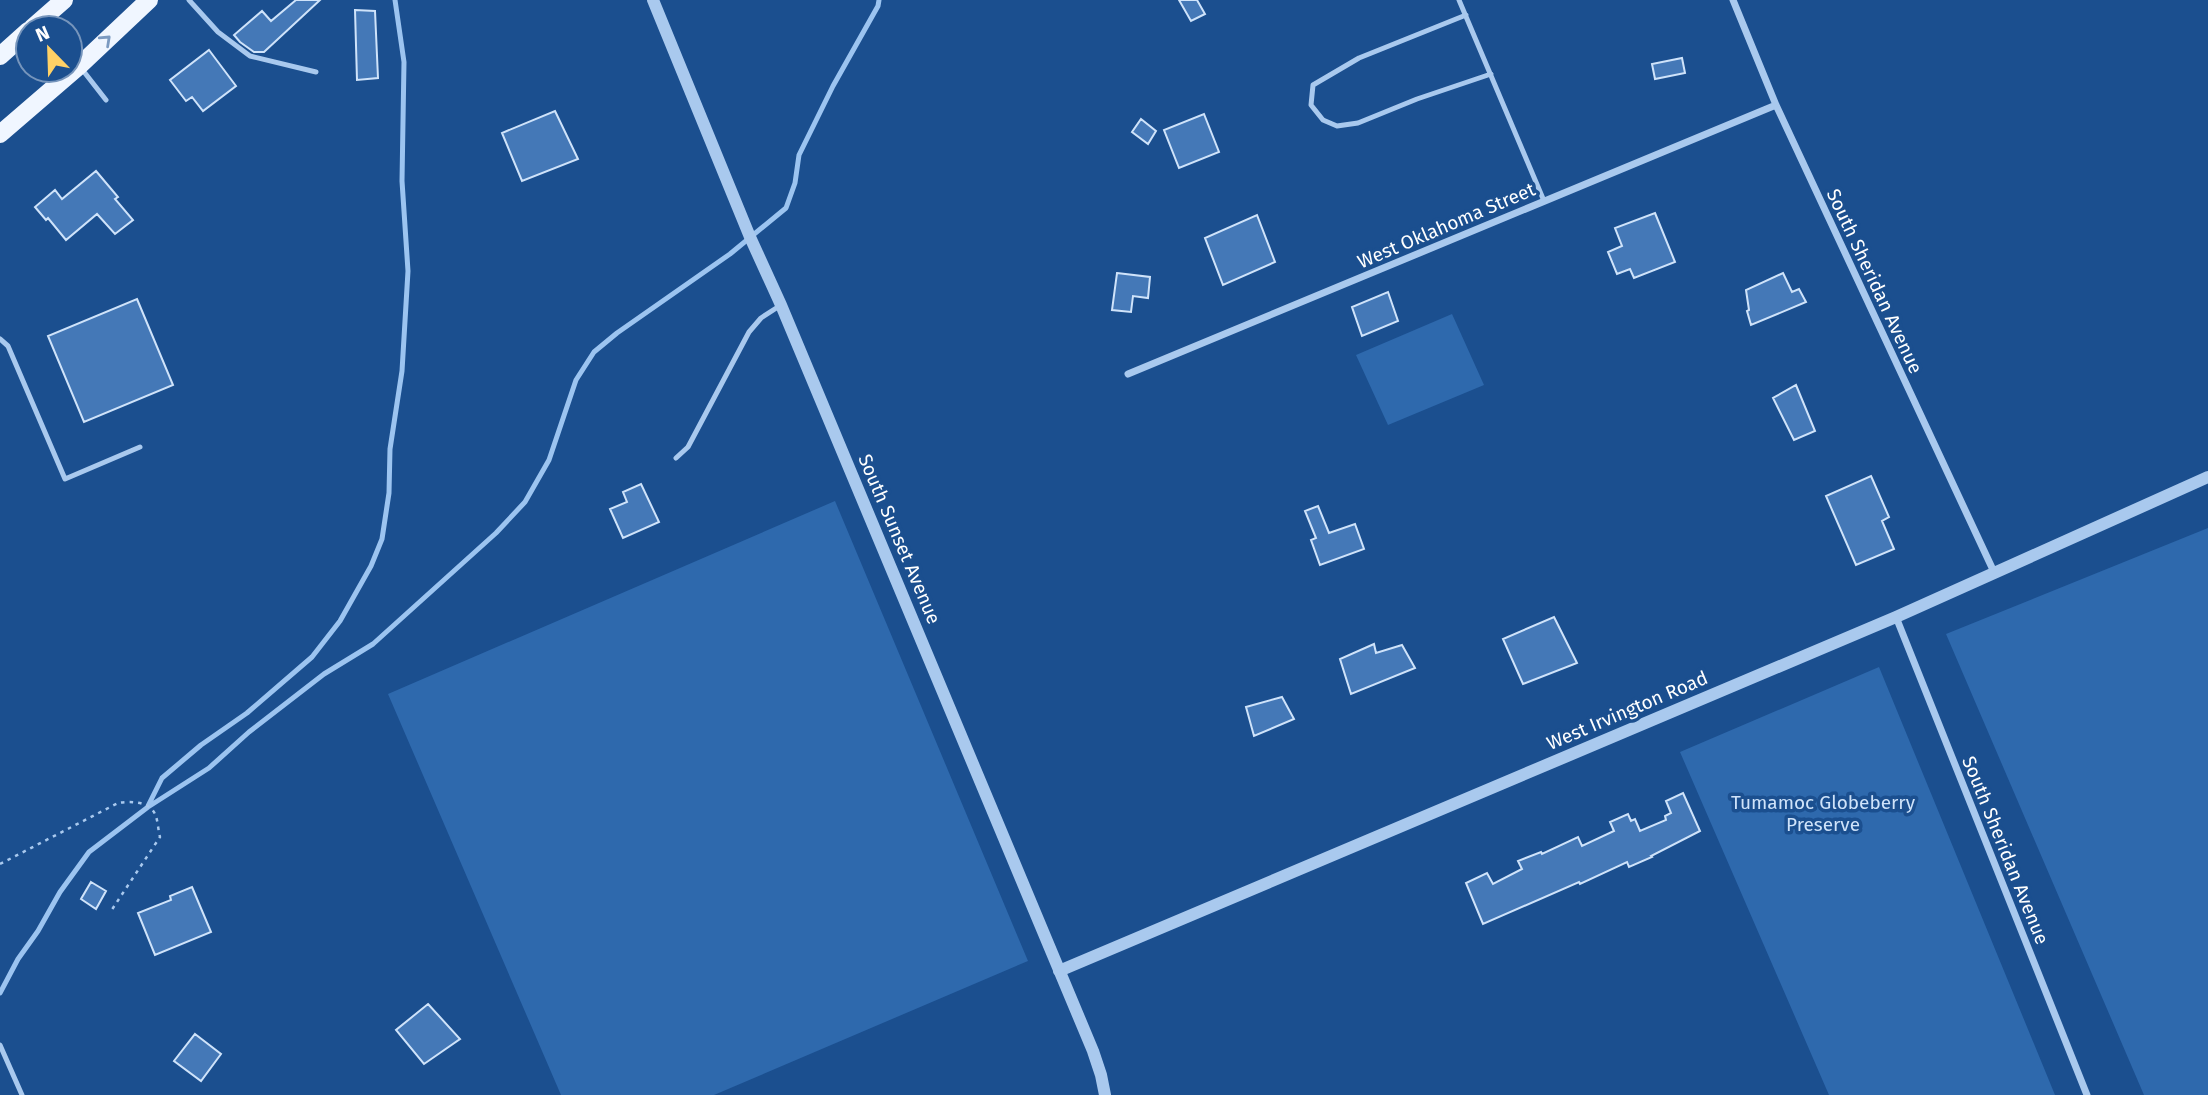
<svg xmlns="http://www.w3.org/2000/svg" width="2208" height="1095" font-family="'Fira Sans',sans-serif">
<style>
.green{fill:#2e69ad}
.lines{fill:none;stroke-linecap:round;stroke-linejoin:round}
.stream{stroke:#9cc4f0;stroke-width:5}
.building{fill:#4478b7;stroke:#cfe3fa;stroke-width:2}
.path{stroke:#a9c9ee;stroke-width:2.5;stroke-dasharray:3.5 5;stroke-linecap:butt}
.service{stroke:#a9c9ee;stroke-width:5}
.minor{stroke:#a9c9ee;stroke-width:7}
.tertiary{stroke:#a9c9ee;stroke-width:12}
.primary{stroke:#f0f6ff;stroke-width:18}
.oneway{stroke:#7b9ac1}
.labels{text-anchor:middle;stroke-width:7;stroke-linejoin:round;paint-order:stroke}
.street-label{font-size:19px;fill:#fff;stroke:#1b4f8f}
.park-label{font-size:19px;fill:#cfe3fa;stroke:#1b4f8f}
</style>
<rect width="100%" height="100%" fill="#1b4f8f"/>
<path class="green" d="M1452 314 1484 385 1388 425 1356 355Z
M835 501 1028 961 714 1095H561L388 694Z
M2208 528V1095H2144L1946 634Z
M1879 667 2055 1095H1829L1680 752Z"/>
<g class="lines">
<path class="stream" d="M148 806 162 778 201 745 247 713 312 657 340 621 371 566 382 539 389 493 390 449 402 371 408 271 402 181 404 62 395 0
M0 993 18 959 38 931 60 892 89 852 148 807 209 768 249 732 324 674 373 644 496 533 525 502 549 460 576 380 594 352 617 333 730 254 786 208 795 183 799 155 833 86 878 6 879 0"/>
</g>
<path class="building" d="M296 0H320L264 52H254L240 42 234 35 262 11 271 21Z
M1179 0H1197L1205 14 1191 21Z
M355 10 375 11 378 78 357 80Z
M209 50 236 86 203 111 192 97 186 101 170 80Z
M1682 58 1685 73 1655 79 1652 64Z
M555 111 578 159 522 181 502 133Z
M1204 114 1219 152 1179 168 1164 130Z
M1141 119 1156 131 1148 144 1132 132Z
M96 171 118 197 115 199 133 220 115 234 97 214 66 240 48 218 46 220 35 207 55 190 62 199Z
M1655 213 1675 262 1634 278 1630 269 1617 274 1608 252 1622 246 1615 228Z
M1257 215 1275 262 1223 285 1205 238Z
M1117 273 1150 277 1148 298 1133 296 1131 312 1112 310Z
M1783 273 1792 292 1799 289 1806 302 1751 325 1747 311 1749 310 1746 290Z
M1388 292 1398 321 1362 336 1352 307Z
M137 299 173 385 84 422 48 336Z
M1796 385 1815 431 1794 440 1773 398Z
M1871 476 1889 517 1882 521 1894 549 1856 565 1826 496Z
M641 484 659 522 623 538 610 509 627 502 623 492Z
M1318 506 1329 533 1355 524 1364 549 1320 565 1311 540 1316 538 1305 511Z
M1554 617 1577 663 1523 684 1503 639Z
M1374 644 1376 653 1402 645 1415 668 1351 694 1340 659Z
M1282 697 1294 719 1254 736 1246 707Z
M1683 793 1700 831 1651 856 1652 857 1629 867 1627 862 1580 884 1579 882 1483 924 1466 883 1487 873 1493 884 1522 869 1518 861 1541 852 1542 854 1578 837 1582 846 1614 831 1610 822 1628 814 1631 821 1635 819 1640 831 1666 820 1665 816 1671 813 1666 801Z
M91 882 106 891 96 909 81 899Z
M192 887 211 932 155 955 138 913 171 900 170 896Z
M428 1004 460 1039 424 1064 396 1030Z
M195 1034 221 1054 201 1081 174 1061Z"/>
<g class="lines">
<path class="path" d="M0 864 118 803C130 801 149 801 155 814 158 820 158 830 160 837L111 911"/>
<path class="service" d="M189 0 218 32 250 56 316 72
M1459 0 1544 201
M1466 15 1359 58 1313 85 1311 105 1323 120 1337 126 1358 123 1417 99 1491 74
M81 68 106 100
M0 339 8 346 65 479 140 447
M676 458 688 447 749 332 761 318 781 305
M0 1045 22 1095"/>
<path class="minor" d="M1733 0 1776 105 1994 572
M1128 374 1776 105
M1896 617 2087 1095"/>
<path class="tertiary" d="M653 0 750 237 781 305 1093 1051 1101 1075 1105 1095
M1059 971 1896 617 2208 477"/>
<path class="primary" d="M32 28 64 0
M0 56 28 31
M0 134 79 66 149 0"/>
</g>
<defs><path id="oneway-chevron" d="M-2-3.5L2.5 0L-2 3.5" fill="none" stroke-width="1.6" stroke-linecap="round" stroke-linejoin="round" transform="scale(1.75)"/></defs>
<use class="oneway" href="#oneway-chevron" transform="translate(106 40) rotate(-43)"/>
<g class="labels">
<g class="street-label">
<text transform="translate(1446 225) rotate(-23)" y="7">West Oklahoma Street</text>
<text transform="translate(1875 281) rotate(65)" y="7">South Sheridan Avenue</text>
<text transform="translate(900 539) rotate(67)" y="7">South Sunset Avenue</text>
<text transform="translate(1627 710) rotate(-23)" y="7">West Irvington Road</text>
<text transform="translate(2006 850) rotate(68)" y="7">South Sheridan Avenue</text>
</g>
<g class="park-label">
<text x="1823" y="809">Tumamoc Globeberry<tspan x="1823" dy="22">Preserve</tspan></text>
</g>
</g>
<g transform="translate(49 49) rotate(337)"><circle r="33" fill="#1b4f8f" stroke="#7695bc" stroke-width="2"/>
<path d="M0-5L12 26L0 18L-12 26Z" fill="#ffd166"/>
<text y="-10" font-size="19" font-weight="bold" text-anchor="middle" fill="#ffffff">N</text>
</g>
</svg>
